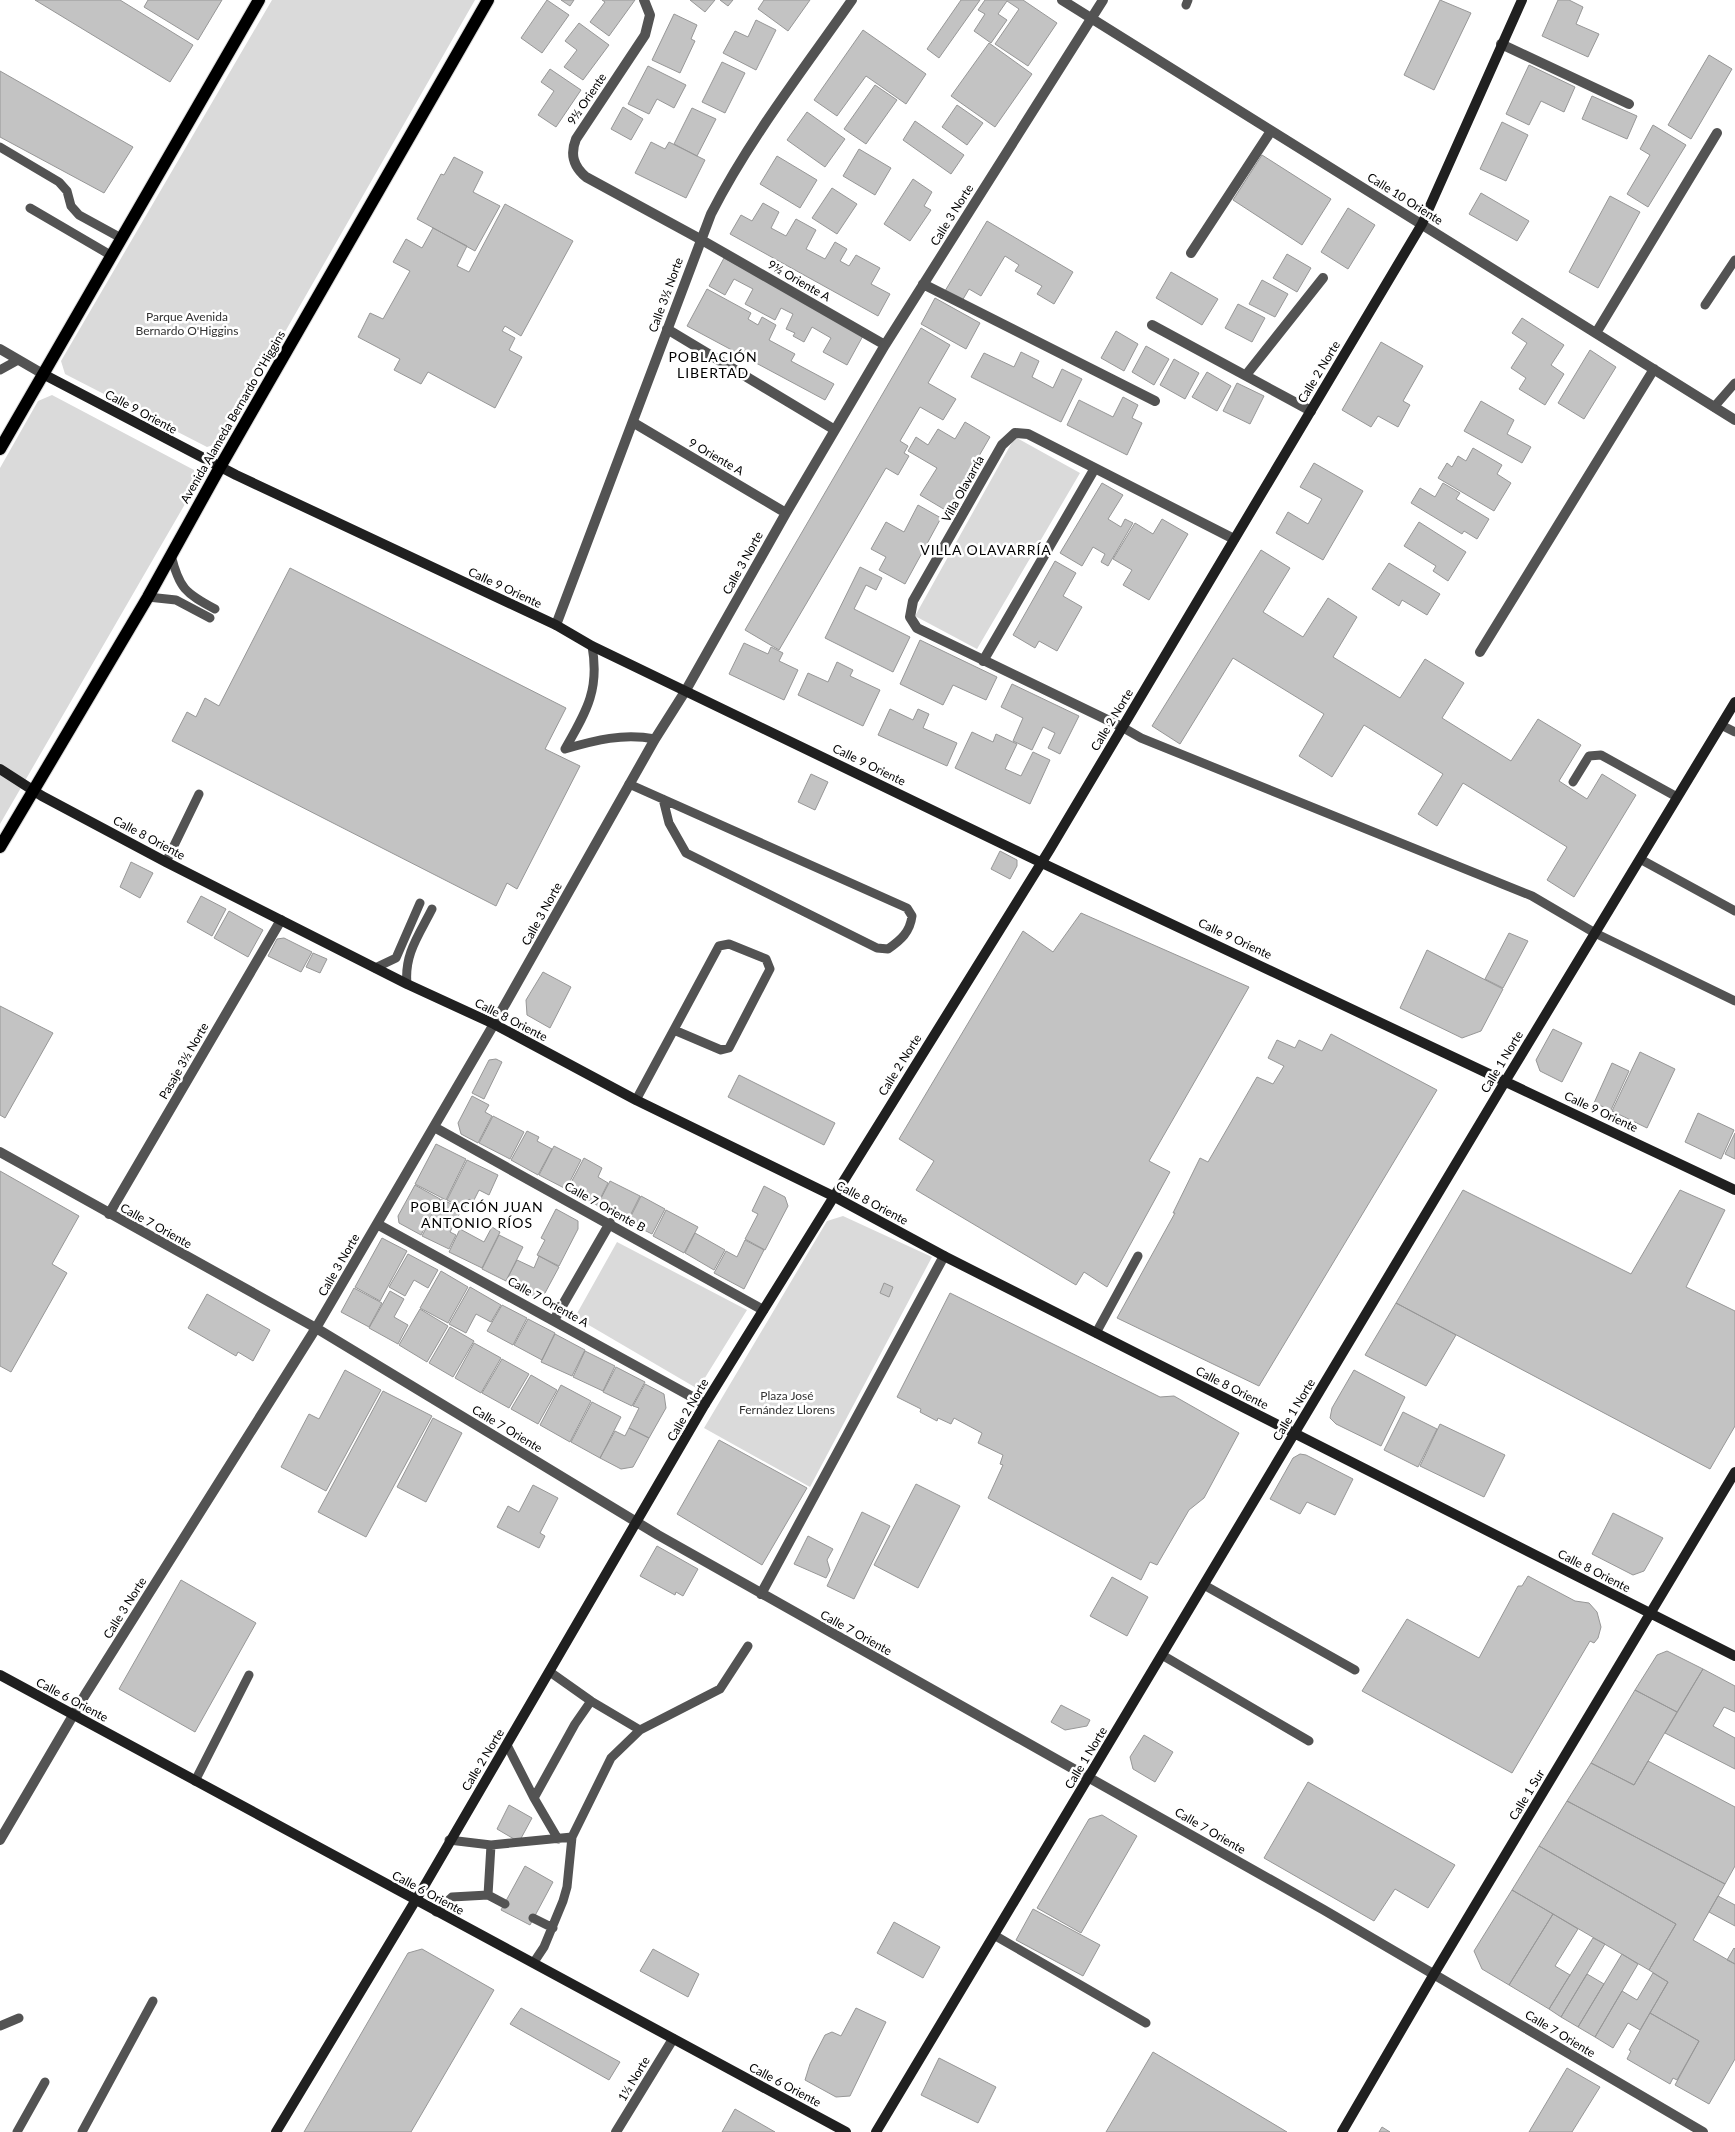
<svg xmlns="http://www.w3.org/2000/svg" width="1735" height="2132" font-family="Lato,sans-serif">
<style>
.green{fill:#dadada}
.building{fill:#c3c3c3;stroke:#979797}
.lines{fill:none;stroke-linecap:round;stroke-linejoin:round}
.primary-casing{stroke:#dbdbdb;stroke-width:14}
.lane{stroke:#535353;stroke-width:9}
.street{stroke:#535353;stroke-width:10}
.secondary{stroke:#202020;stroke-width:10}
.primary{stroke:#000;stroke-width:12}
.labels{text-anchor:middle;stroke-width:5;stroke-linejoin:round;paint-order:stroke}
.street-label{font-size:12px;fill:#000;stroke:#fff}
.park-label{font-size:12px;fill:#313131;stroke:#fff}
.neighbourhood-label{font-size:14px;letter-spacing:1px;fill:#000;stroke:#fff}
</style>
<rect width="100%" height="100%" fill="#fff"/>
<path class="green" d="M272 0H475L222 442 207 447 65 374 61 361Z
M52 395 194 470 196 485 0 824V468L38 401Z
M1015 437 1080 473 977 649 915 616Z
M843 1216 932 1257 810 1487 704 1428 827 1221Z
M617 1242 747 1310 698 1389 575 1317Z"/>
<path class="building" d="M35 0H120L193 45 170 82Z
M148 0H222L198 40 144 7Z
M547 0 569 15 542 53 521 38Z
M561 0H574L570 6Z
M602 0H635L609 36 590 22 605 2Z
M690 0H715L705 12Z
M720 0H733L728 6Z
M764 0H810L788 31 758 9Z
M961 0H980L939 58 927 49Z
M985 0H1023L1057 23 1028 66 995 44 1019 9 1007 1 998 14 1007 20 991 43 974 31 985 14 978 10Z
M1440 0 1471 13 1434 90 1404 75Z
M1558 0H1569L1583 7 1576 24 1599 34 1588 57 1542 36Z
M674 14 697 25 691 39 695 41 680 73 652 60Z
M756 20 776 30 756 70 723 53 735 31 748 37Z
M579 23 609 45 583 80 564 67 577 50 565 41Z
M863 30 926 74 906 104 866 76 837 116 814 100Z
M989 43 1032 74 995 127 951 96Z
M1709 55 1732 69 1691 139 1668 125Z
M722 62 745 73 725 113 702 102Z
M1529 65 1575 87 1564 112 1541 101 1529 125 1506 114Z
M648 66 686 85 674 108 657 99 649 114 628 104Z
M550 69 581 90 556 127 538 115 554 91 541 82Z
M0 71 133 147 104 193 0 137Z
M875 85 897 100 866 144 844 129Z
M1592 96 1637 116 1627 139 1582 119Z
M957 105 983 123 967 145 942 127Z
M623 107 643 119 631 140 611 129Z
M692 108 716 119 697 156 674 144Z
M807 112 845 139 825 167 787 140Z
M915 121 964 155 951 174 903 140Z
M1502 122 1528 135 1506 181 1480 169Z
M1653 125 1686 145 1648 207 1627 194 1650 155 1640 149Z
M651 142 665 149 669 142 705 160 686 198 635 173Z
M859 149 891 168 875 195 843 176Z
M1262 155 1331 199 1302 245 1233 200Z
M777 156 817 180 800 208 760 184Z
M454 157 483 172 473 192 500 206 475 251 417 219 441 174 444 175Z
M913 179 932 192 924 206 931 210 910 241 884 224Z
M832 188 857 204 837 234 812 218Z
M1481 193 1529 221 1517 241 1469 214Z
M1610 196 1640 212 1598 288 1569 272Z
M763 203 779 212 771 228 786 236 796 219 816 230 806 249 825 259 835 242 847 249 840 261 849 266 856 255 880 268 871 284 890 294 878 316 730 234 741 215 752 221Z
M505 204 573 241 521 336 505 326 502 331 515 338 509 350 522 357 495 408 428 372 421 384 394 370 400 359 358 337 370 313 383 319 410 271 393 262 406 239 422 248 433 228 467 246 457 266 469 272Z
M1348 208 1375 225 1348 269 1321 252Z
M987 221 1073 272 1054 304 1037 294 1042 286 1015 271 1019 265 1005 256 981 296 969 289 962 301 945 291Z
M1287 254 1311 268 1297 292 1273 278Z
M724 258 864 334 847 365 823 352 831 338 812 327 804 342 793 336 795 333 786 329 793 314 781 308 775 320 745 304 753 289 734 279 725 295 709 286Z
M1171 272 1218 299 1202 325 1156 298Z
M1262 280 1288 294 1275 317 1249 304Z
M707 289 751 313 748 319 758 325 762 317 776 325 769 340 795 354 791 361 834 384 825 400 687 326Z
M935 298 980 323 966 349 921 324Z
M1238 304 1265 318 1252 342 1225 328Z
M1522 318 1564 345 1551 365 1564 374 1545 405 1519 389 1526 378 1511 368 1527 343 1512 333Z
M921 328 950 345 928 383 956 399 943 420 920 407 900 441 908 446 904 453 909 456 898 475 886 468 779 650 745 630Z
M1116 331 1138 344 1124 371 1101 358Z
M1381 342 1423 366 1403 401 1410 405 1398 427 1378 416 1371 427 1342 410Z
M1146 346 1169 359 1154 385 1132 372Z
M1590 350 1616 367 1584 419 1558 403Z
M1021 352 1039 361 1032 377 1053 388 1062 369 1082 379 1061 422 971 377 984 353 1014 367Z
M1174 359 1199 373 1185 399 1160 385Z
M1207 372 1231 386 1217 411 1192 397Z
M1237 383 1264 396 1250 424 1223 411Z
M1123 397 1138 405 1132 418 1142 423 1127 455 1067 425 1079 400 1113 417Z
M1481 401 1514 420 1507 434 1531 447 1522 463 1464 431Z
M965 422 990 437 947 511 920 495 937 468 908 451 916 437 928 445 938 429 955 439Z
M1473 448 1502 465 1497 474 1511 483 1494 511 1438 478 1447 463 1452 467 1458 456 1466 461Z
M1314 463 1363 491 1323 560 1276 533 1288 512 1308 524 1322 499 1300 487Z
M1102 483 1123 495 1108 519 1121 527 1125 519 1133 523 1108 566 1101 562 1105 554 1093 547 1082 566 1060 553Z
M1443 483 1460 493 1456 499 1489 519 1477 539 1464 531 1462 534 1411 503 1420 488 1435 497Z
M918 505 941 518 905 584 879 570 886 557 871 549 886 522 904 532Z
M1162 519 1188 534 1149 600 1123 585 1132 570 1113 559 1135 523 1153 534Z
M1419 522 1466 552 1448 581 1433 571 1436 566 1404 546Z
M1261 550 1290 568 1263 612 1303 637 1328 598 1357 617 1333 657 1400 698 1425 659 1464 683 1442 718 1511 761 1538 719 1581 745 1559 781 1587 799 1602 774 1636 795 1574 897 1547 880 1567 847 1463 783 1437 826 1418 814 1443 774 1364 725 1332 777 1299 756 1324 714 1233 658 1180 744 1152 726Z
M1055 561 1076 573 1063 596 1082 607 1057 651 1039 641 1035 648 1013 635Z
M1389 563 1440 594 1427 615 1402 600 1399 606 1372 589Z
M860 567 882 578 876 590 866 585 854 609 910 637 893 672 825 638Z
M290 568 566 708 545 749 580 766 517 889 507 883 496 906 172 741 187 712 196 717 205 698 219 706Z
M920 640 997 677 986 700 953 685 943 705 900 684Z
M744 643 768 654 771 647 783 653 779 661 798 670 784 700 729 674Z
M837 662 853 670 850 676 880 690 863 726 798 695 808 673 828 682Z
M1012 684 1079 716 1060 754 1048 748 1055 733 1043 727 1032 750 1013 741 1023 718 1001 707Z
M890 709 913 720 918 709 929 714 923 728 957 743 947 766 878 735Z
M972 732 993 742 996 734 1017 744 1005 769 1021 776 1033 752 1050 760 1030 804 955 768Z
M811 774 828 782 815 810 798 802Z
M1000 851 1017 860V866L1010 879 991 869Z
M131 862 153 873 140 898 120 887Z
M201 896 226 909 212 936 187 922Z
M229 911 263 930 248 957 214 938Z
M1081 913 1249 987 1149 1161 1170 1172 1107 1287 1084 1272 1076 1285 916 1190 934 1161 899 1139 1023 931 1053 952Z
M1509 933 1528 941 1503 988 1485 979Z
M284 938 312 952 301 972 268 956 277 939Z
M1427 950 1503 989 1481 1031 1462 1038 1400 1008Z
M313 953 327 959 320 973 306 967Z
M543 972 571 987 550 1028 527 1015 526 1000Z
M0 1006 53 1033 5 1118 0 1115Z
M1553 1029 1582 1043 1562 1082 1540 1071 1536 1060Z
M1331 1034 1437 1090 1259 1386 1117 1318 1175 1213H1173L1200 1158 1208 1162 1257 1077 1273 1084 1284 1066 1268 1058 1277 1040 1295 1048 1299 1040 1322 1051Z
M1640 1052 1675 1069 1647 1128 1612 1111Z
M496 1059 502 1062 484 1099 472 1093 489 1060Z
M1612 1063 1629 1071 1611 1110 1594 1103Z
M739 1075 835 1123 824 1145 728 1097Z
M472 1096 489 1105 485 1112 492 1116 478 1143 461 1134 458 1123Z
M1698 1113 1734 1130 1721 1159 1685 1142Z
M493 1116 524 1132 510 1159 479 1143Z
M527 1131 539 1137 537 1141 552 1149 538 1175 511 1160Z
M1735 1133V1159L1725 1154Z
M436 1144 466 1159 446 1200 415 1184Z
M554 1146 581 1160 566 1189 539 1175Z
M584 1158 602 1168 598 1177 608 1183 597 1205 567 1190Z
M467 1160 498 1175 489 1195 479 1190 473 1202 469 1199 464 1209 447 1200Z
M0 1171 79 1216 52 1264 67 1273 11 1372 0 1366Z
M610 1181 640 1196 627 1222 597 1206Z
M415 1185 440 1199 421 1235 399 1223 398 1216Z
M764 1186 785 1197 788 1206 765 1250 745 1239 758 1214 752 1211Z
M1463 1190 1631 1274 1680 1190 1725 1210 1686 1287 1735 1311V1426L1710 1469 1396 1303Z
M641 1196 665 1209 652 1234 628 1222Z
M441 1199 462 1209 450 1232 456 1235 449 1249 422 1236Z
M556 1209 578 1221V1229L559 1266 537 1255 545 1240 541 1238Z
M666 1210 698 1227 684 1253 653 1236Z
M492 1227 500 1232 482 1268 449 1252 460 1229 484 1242Z
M695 1233 725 1250 714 1270 685 1253Z
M499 1235 523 1247 506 1281 482 1269Z
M382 1238 407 1251 380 1301 355 1287Z
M745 1240 764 1250 744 1289 714 1273 726 1251 737 1257Z
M408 1254 438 1270 428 1288 414 1280 405 1296 389 1287Z
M539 1256 559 1267 545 1293 534 1296 506 1281 517 1260 534 1268Z
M441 1271 468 1287 448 1323 420 1308Z
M884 1283 893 1287 889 1297 880 1293Z
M470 1287 501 1305 491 1322 476 1314 466 1333 449 1324Z
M354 1288 382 1303 369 1327 341 1312Z
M390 1291 404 1299 394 1317 408 1325 398 1344 369 1328Z
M950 1293 1160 1397 1174 1396 1239 1433 1204 1498 1189 1510 1157 1565 1150 1562 1141 1580 988 1498 1003 1465 1000 1464 1003 1455 978 1443 982 1433 954 1418 951 1424 938 1418 937 1421 920 1412 921 1409 897 1397Z
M207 1294 270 1330 253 1361 238 1352 236 1356 188 1328Z
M1396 1303 1456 1335 1426 1386 1365 1355Z
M502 1305 527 1318 513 1345 487 1331Z
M420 1309 448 1326 427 1362 399 1345Z
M528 1319 555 1333 542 1360 514 1345Z
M450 1327 474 1341 453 1377 429 1363Z
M555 1334 585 1350 572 1376 541 1362Z
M474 1343 501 1358 481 1393 455 1378Z
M585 1351 615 1366 603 1391 573 1377Z
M502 1359 529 1374 509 1408 482 1393Z
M616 1367 645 1382 632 1406 603 1392Z
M345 1370 381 1390 326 1491 281 1467 309 1414 319 1419Z
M1354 1370 1405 1397 1381 1446 1336 1424 1330 1418 1332 1408Z
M531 1375 557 1390 538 1424 511 1409Z
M645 1384 664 1394 666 1408 649 1438 629 1428 639 1408 633 1406Z
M561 1385 591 1401 570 1442 540 1425Z
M383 1391 432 1416 366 1537 318 1512Z
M592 1402 621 1417 600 1458 571 1442Z
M1403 1412 1437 1429 1418 1467 1384 1450Z
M433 1418 462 1433 426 1502 397 1487Z
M1440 1424 1505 1455 1484 1497 1420 1466Z
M629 1428 649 1438 633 1467 621 1469 600 1458 615 1431 625 1436Z
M719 1440 807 1488 762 1565 677 1514Z
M1300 1454 1306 1455 1353 1479 1335 1515 1307 1502 1300 1514 1270 1499 1293 1458Z
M916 1484 960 1506 918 1588 874 1565Z
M533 1485 558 1498 540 1533 545 1536 539 1548 497 1527 508 1506 519 1512Z
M862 1512 890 1526 854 1599 827 1586Z
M1613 1513 1663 1538 1644 1571 1633 1575 1592 1554Z
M808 1536 833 1549 827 1560 830 1570 826 1578 794 1564Z
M657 1546 698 1569 683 1596 676 1592 675 1595 640 1576Z
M1528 1576 1575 1601 1589 1603 1597 1612 1601 1627 1598 1638 1594 1643 1590 1641 1512 1773 1362 1691 1407 1619 1479 1658 1518 1586H1522Z
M1112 1577 1148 1597 1127 1636 1090 1616Z
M181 1580 256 1623 195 1732 119 1689Z
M1667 1651 1703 1669 1677 1712 1635 1690 1657 1655Z
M1703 1669 1735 1686V1712L1724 1707 1713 1726 1735 1738V1769L1665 1733Z
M1635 1690 1677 1712 1634 1785 1591 1763Z
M1061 1705 1090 1720 1087 1726 1065 1730 1051 1722Z
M1144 1735 1173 1752 1155 1782 1133 1769 1130 1757Z
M1648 1761 1735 1807V1866L1725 1884 1567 1801 1591 1763 1634 1785Z
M1308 1782 1455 1865 1428 1908 1395 1889 1374 1921 1264 1858Z
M1567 1801 1725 1884 1693 1940 1735 1964V2059L1709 2104 1675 2085 1699 2041 1650 2013 1668 1982 1649 1970 1676 1924 1539 1846Z
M509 1805 532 1818 519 1842 497 1829Z
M1102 1815 1137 1836 1081 1933 1037 1908 1089 1819Z
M1539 1846 1676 1924 1649 1970 1512 1890Z
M525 1866 553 1882 530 1925 501 1910Z
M1512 1890 1553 1914 1509 1985 1482 1969 1474 1951Z
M1718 1896 1735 1905V1926L1709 1912Z
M1033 1909 1100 1945 1083 1976 1016 1940Z
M1553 1914 1578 1929 1555 1966 1570 1975 1549 2009 1509 1985Z
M894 1922 940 1947 923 1978 877 1953Z
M1593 1938 1605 1944 1561 2017 1549 2009Z
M1734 1948 1735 1949V1964L1727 1960Z
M422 1949 494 1990 411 2132H304L408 1953Z
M653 1949 699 1974 688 1997 640 1971Z
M1622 1954 1638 1964 1595 2037 1578 2027Z
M1653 1973 1668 1982 1640 2030 1628 2023 1613 2048 1595 2037 1622 1991 1637 2000Z
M1587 1974 1604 1984 1578 2027 1561 2017Z
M521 2008 620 2062 609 2080 510 2024Z
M856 2008 886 2022 850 2096 836 2097 805 2080 810 2064 825 2035 832 2032 841 2036Z
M1650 2013 1699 2041 1677 2080 1673 2078 1670 2084 1627 2059 1631 2051 1629 2050Z
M1153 2052 1287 2132H1106Z
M939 2058 996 2087 978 2123 921 2095Z
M1567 2068 1600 2087 1572 2132H1529Z
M735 2109 775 2132H722Z
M1382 2127 1390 2132H1379Z"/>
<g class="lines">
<defs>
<path id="primary" d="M0 449 259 0
M0 847 148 597 220 467 488 0"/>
</defs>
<use href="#primary" class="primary-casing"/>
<path class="lane" d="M1186 5 1188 0
M0 147 59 182 67 191 71 206 79 215 121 238
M30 208 112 256
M1705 305 1735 260
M0 370 18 360
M1714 407 1735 383
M171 555C179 588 185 593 215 609
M148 597 176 600 210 618
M1721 725 1735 732
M1122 727 1141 738 1532 896 1595 933 1735 1001
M565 749C586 712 600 690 592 646
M565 749C596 740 623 733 655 739
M1573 782 1589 756 1601 755 1677 797
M629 784 907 908 912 916C910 932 901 940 888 949L877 948 686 853 669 823 663 799
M1640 859 1735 911
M166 862 199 794
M375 968 396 958 420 903
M407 984C404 954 419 935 432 909
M636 1100 719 946 729 944 766 959 770 969 729 1048 721 1050 674 1030
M1096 1333 1138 1256
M1204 1585 1355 1670
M1162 1655 1309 1741
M550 1672 591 1701
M507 1745 534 1798 558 1839
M195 1781 249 1675
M534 1798 575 1724 591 1701 640 1730
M449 1840 491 1845 572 1837
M491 1845 488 1895 505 1904
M436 1912 452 1897 488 1895
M533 1918 553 1928
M994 1935 1146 2023
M534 1962 544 1947 563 1901 567 1887 572 1837 611 1758 640 1730 720 1689 748 1646
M0 2026 19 2018
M17 2132 45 2082
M82 2132 153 2001"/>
<path class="street" d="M644 0 650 15 645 35 576 139C570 154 573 166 586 177L700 239 885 345
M1062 0 1735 420
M1501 44 1629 104
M1191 253 1271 131
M923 284 1155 401
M1152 325 1311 411
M667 329 835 430
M1596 333 1717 133
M0 349 43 374
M1246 375 1323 278
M634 423 786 513
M556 625 711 214C750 138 803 70 852 0
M1480 652 1654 369
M983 661 1095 468
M1122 727 917 628 910 617 913 601 1002 445 1015 433 1028 434 1234 539
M434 1127 763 1310
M0 1152 316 1328 658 1535 1324 1910 1703 2132
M109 1214 281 920
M377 1224 705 1404
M554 1320 610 1223
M761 1594 944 1256
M0 1840 85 1695 316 1328 494 1024 655 739 686 690 786 513 885 345 1103 0
M616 2132 673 2039"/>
<path class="secondary" d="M43 374 236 475 556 625 592 646 1042 863 1735 1190
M0 769 42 796 166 862 407 984 494 1024 636 1100 833 1196 944 1256 1735 1656
M0 1675 846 2132
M276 2132 426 1883 705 1404 1050 849 1422 224 1522 0
M876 2132 1506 1080 1735 702
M1342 2132 1434 1974 1735 1472"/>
<use href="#primary" class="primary"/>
</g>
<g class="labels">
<g class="street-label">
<text transform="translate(587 99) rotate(-56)" y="4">9½ Oriente</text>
<text transform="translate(1405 199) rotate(32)" y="4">Calle 10 Oriente</text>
<text transform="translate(952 215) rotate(-58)" y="4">Calle 3 Norte</text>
<text transform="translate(799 281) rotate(30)" y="4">9½ Oriente A</text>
<text transform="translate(666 295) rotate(-70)" y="4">Calle 3½ Norte</text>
<text transform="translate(1319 372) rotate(-59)" y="4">Calle 2 Norte</text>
<text transform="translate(141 412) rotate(28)" y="4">Calle 9 Oriente</text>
<text transform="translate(233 417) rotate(-60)" y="4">Avenida Alameda Bernardo O'Higgins</text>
<text transform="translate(716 457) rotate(30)" y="4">9 Oriente A</text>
<text transform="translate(963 489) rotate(-61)" y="4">Villa Olavarría</text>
<text transform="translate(743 563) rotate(-61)" y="4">Calle 3 Norte</text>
<text transform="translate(505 588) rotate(25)" y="4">Calle 9 Oriente</text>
<text transform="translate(1112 720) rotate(-59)" y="4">Calle 2 Norte</text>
<text transform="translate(869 765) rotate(26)" y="4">Calle 9 Oriente</text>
<text transform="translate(149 838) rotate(28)" y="4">Calle 8 Oriente</text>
<text transform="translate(542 914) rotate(-61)" y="4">Calle 3 Norte</text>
<text transform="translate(1235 939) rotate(25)" y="4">Calle 9 Oriente</text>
<text transform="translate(511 1020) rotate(27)" y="4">Calle 8 Oriente</text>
<text transform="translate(184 1061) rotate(-60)" y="4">Pasaje 3½ Norte</text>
<text transform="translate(1502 1062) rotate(-59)" y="4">Calle 1 Norte</text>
<text transform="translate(900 1065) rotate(-58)" y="4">Calle 2 Norte</text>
<text transform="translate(1601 1112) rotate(25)" y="4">Calle 9 Oriente</text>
<text transform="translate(872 1203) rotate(28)" y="4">Calle 8 Oriente</text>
<text transform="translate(605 1207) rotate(29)" y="4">Calle 7 Oriente B</text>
<text transform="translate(156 1226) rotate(29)" y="4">Calle 7 Oriente</text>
<text transform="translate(339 1265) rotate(-60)" y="4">Calle 3 Norte</text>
<text transform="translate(548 1302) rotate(29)" y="4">Calle 7 Oriente A</text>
<text transform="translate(1232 1388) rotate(27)" y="4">Calle 8 Oriente</text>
<text transform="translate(688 1410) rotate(-60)" y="4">Calle 2 Norte</text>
<text transform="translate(1294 1410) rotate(-59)" y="4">Calle 1 Norte</text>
<text transform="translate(507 1429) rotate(31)" y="4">Calle 7 Oriente</text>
<text transform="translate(1594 1571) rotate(27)" y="4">Calle 8 Oriente</text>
<text transform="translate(125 1608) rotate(-58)" y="4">Calle 3 Norte</text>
<text transform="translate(856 1633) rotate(29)" y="4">Calle 7 Oriente</text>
<text transform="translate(72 1700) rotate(28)" y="4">Calle 6 Oriente</text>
<text transform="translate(1086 1758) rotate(-59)" y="4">Calle 1 Norte</text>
<text transform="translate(483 1760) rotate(-59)" y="4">Calle 2 Norte</text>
<text transform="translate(1527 1795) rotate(-59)" y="4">Calle 1 Sur</text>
<text transform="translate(1210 1831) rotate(30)" y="4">Calle 7 Oriente</text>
<text transform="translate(428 1893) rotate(28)" y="4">Calle 6 Oriente</text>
<text transform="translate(1560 2034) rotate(31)" y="4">Calle 7 Oriente</text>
<text transform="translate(634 2079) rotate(-59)" y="4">1½ Norte</text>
<text transform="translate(785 2085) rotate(28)" y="4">Calle 6 Oriente</text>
</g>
<g class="park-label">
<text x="187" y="321">Parque Avenida<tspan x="187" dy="14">Bernardo O'Higgins</tspan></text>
<text x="787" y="1400">Plaza José<tspan x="787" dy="14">Fernández Llorens</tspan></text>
</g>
<g class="neighbourhood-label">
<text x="713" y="362">POBLACIÓN<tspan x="713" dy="16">LIBERTAD</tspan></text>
<text x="986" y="555">VILLA OLAVARRÍA</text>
<text x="477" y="1212">POBLACIÓN JUAN<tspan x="477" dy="16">ANTONIO RÍOS</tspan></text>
</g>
</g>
</svg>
